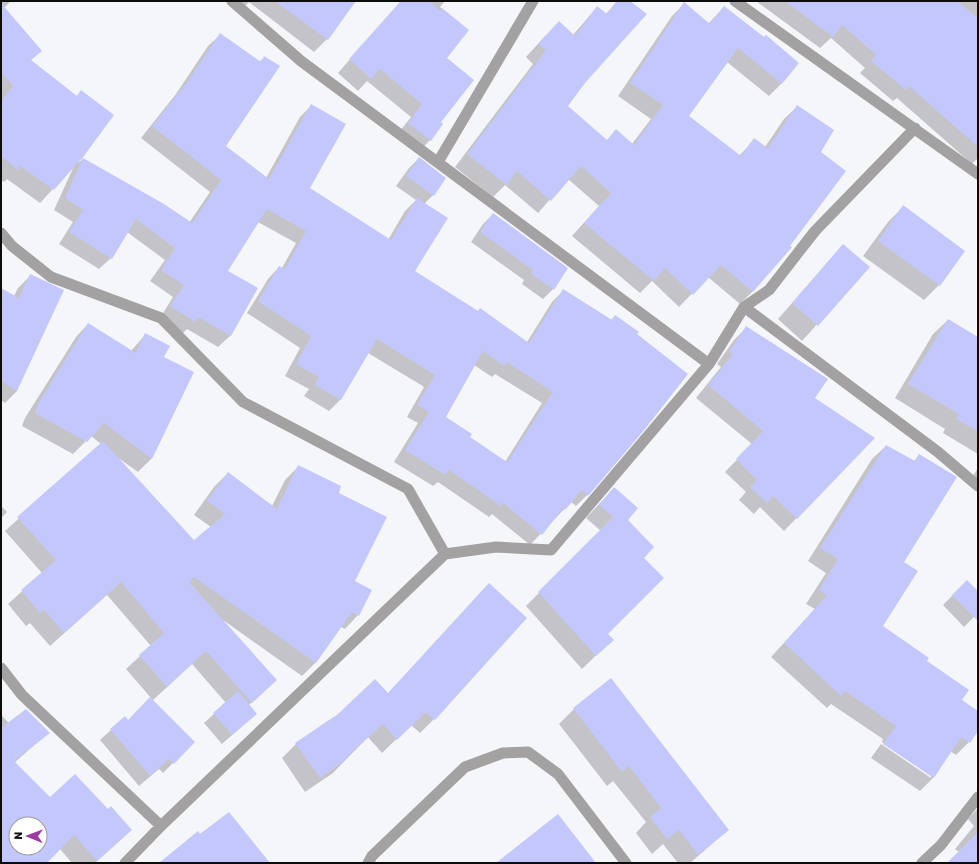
<svg xmlns="http://www.w3.org/2000/svg" width="979" height="864" font-family="Rubik,sans-serif">
<style>
.shadow{fill:#0003;fill-rule:evenodd}
.building{fill:#c3c7fb;fill-rule:evenodd}
.lines{fill:none;stroke-linecap:round;stroke-linejoin:round}
.minor{stroke:#a3a1a2;stroke-width:11}
.tertiary{stroke:#a3a1a2;stroke-width:11}
</style>
<rect width="100%" height="100%" fill="#f5f6fa"/>
<path class="shadow" d="M1 1H11L4 8 41 50 30 61 76 97 81 92 112 115 78 163 83 159 189 223 210 192 141 138 176 94 208 46 220 35 259 62 264 58 225 147 266 178 300 117 312 105 309 188 388 240 405 211 416 200 396 186 409 168 419 158 433 195 424 204 414 272 527 342 552 302 564 290 611 320 615 316 636 334 587 495 576 506 571 502 530 545 492 514 489 517 438 482 433 486 394 462 418 423 407 417 424 387 421 385 368 353 341 399 329 411 304 396 309 389 285 376 300 348 247 313 268 279 279 267 282 268 296 243 258 222 226 271 256 289 230 336 218 347 187 329 183 333 160 318 173 297 150 281 165 260 127 232 111 258 99 269 59 244 73 222 54 210 74 166 40 203 7 179 4 182 1 180ZM474 365 492 377 495 374 542 403 505 462 468 437 444 418Z
M235 1H354L327 39 314 52 249 2 243 8Z
M401 1H445L440 7 468 30 445 58 439 122 430 140 418 153 396 136 411 117 367 81 358 91 338 73Z
M617 1H628L585 82 566 106 606 141 616 130 632 144 651 119 618 96 672 16 684 4 708 24 724 7 782 83 769 96 727 62 688 116 739 156 755 139 765 147 784 119 797 107 820 153 753 291 740 304 708 277 679 307 652 281 640 293 572 236 599 206 568 179 538 213 505 185 493 197 455 167 533 64 526 57 546 35H573L597 7 606 14Z
M756 1H978V158L972 164 897 98 893 101 860 73 865 68 831 38 820 48Z
M903 207 939 285 924 300 863 256 888 222Z
M493 214 553 289 543 299 522 284 524 280 471 242 483 224Z
M843 245 868 268 802 341 778 319Z
M30 276 17 391 5 403 1 400V289L14 296 18 288Z
M948 320 978 338V454L943 433 945 429 895 398 933 334Z
M88 324 131 351 145 335 163 358 193 373 151 459 138 472 114 455 194 542 211 527 194 515 214 487 228 473 272 506 285 480 298 467 337 493 358 615 345 629 341 627 316 662 302 676 223 620 262 693 249 705 256 714 222 744 204 723 226 703 192 664 152 701 194 742 163 773 159 769 139 786 100 740 125 717 128 721 151 698 126 669 151 646 107 595 50 646 30 623 26 626 8 604 42 573 5 531 101 444 91 436 73 454 22 426 25 418 76 337Z
M746 328 814 399 874 438 784 531 760 507 754 514 739 500 746 492 725 472 752 444 696 398 721 367 717 364 734 340Z
M886 446 914 461 919 456 903 563 881 626 925 662 961 700 978 712V729L969 742 956 755 950 751 933 778 920 791 871 758 881 744 931 778V776L882 742 883 739 831 704 827 708 771 657 815 609 806 604 826 573 808 561 872 459Z
M978 468V479L973 476Z
M614 488 642 558 607 634 612 640 582 669 526 606 601 531 586 518Z
M1 506 7 512 1 518Z
M967 581 978 593V613L964 627 943 605Z
M489 584 434 719 420 733 411 725 382 753 368 737 333 773 305 792 282 758 296 744 388 694Z
M611 680 728 830 690 863H678L663 844 652 854 636 833 646 822 613 781 607 786 559 724 574 709Z
M1 715 9 723 48 733 14 763 50 799 116 844 95 863H72L60 849 46 863H1ZM16 824H40V848H16Z
M978 808V863H948L959 852 955 849 974 826 968 819Z"/>
<path class="building" d="M275 1H356L328 40Z
M401 1H429L440 11 442 8 469 30 447 58 474 80 441 122 443 124 431 141 408 123 422 104 380 69 371 79 349 59Z
M617 1H630L647 14 585 83 568 106 607 140 616 129 634 145 663 105 630 83 684 2 710 24 724 6 764 37 766 35 799 63 782 84 738 48 689 116 741 156 754 138 768 148 797 105 834 130 821 152 846 171 790 246 792 247 753 292 721 265 693 295 665 268 654 281 584 223 611 193 581 166 551 201 517 171 507 185 467 154 546 50 538 44 559 21 575 36 597 6 607 14Z
M785 1H957L978 18V147L909 86 906 90 871 61 876 55 842 25 833 37Z
M1 3 42 51 31 60 77 96 81 90 114 115 81 160H80L54 190 20 166 18 170 1 156V102L13 86 1 72Z
M220 33 261 62 264 56 280 66 226 146 269 179 311 104 346 124 310 188 391 240 417 198 448 218 415 271 478 311 480 308 529 343 563 289 612 320 615 315 639 332 637 334 688 374 645 429 588 496 582 490 565 510 563 508 542 535 503 503 501 506 449 470 445 475 405 450 429 412 417 405 435 375 433 374 377 339 341 400 315 385 319 377 296 364 311 336 258 301 279 266 285 269 306 231 267 209 228 271 258 288 231 336 198 317 195 322 170 306 184 285 161 270 175 248 136 219 112 259 69 232 83 210 65 198 83 158 164 204 192 223 221 180 152 126 188 81ZM483 351 504 366 507 362 553 392 507 462 470 437 472 434 446 417Z
M419 157 446 178 434 196 406 176Z
M903 205 965 251 940 286 878 241Z
M493 213 568 268 554 290 531 274 533 270 480 232Z
M843 244 870 267 818 326 792 303Z
M30 274 64 290 17 391 1 381V288L19 298Z
M948 319 978 337V431L956 419 959 414 908 384Z
M88 323 136 353 145 333 170 346 164 357 194 372 152 459 104 423 87 442 35 413 38 404Z
M746 326 828 379 815 398 875 438 797 519 773 496 767 503 750 487 757 480 736 459 763 431 708 385 733 354 729 352Z
M103 441 194 540 225 514 207 501 228 472 277 509 298 465 341 486 339 493 387 517 355 581 372 590 359 616 352 612 316 663 194 577 189 582 277 680 252 703 206 651 167 687 139 655 164 633 121 582 64 633 44 610 40 613 21 590 56 560 17 517Z
M886 445 915 461 919 454 957 477 904 562 918 571 883 626 929 658 927 661 969 690 962 700 978 711V731L970 743 961 737 934 778 883 744 896 726 845 691 841 696 784 643 827 595 819 590 838 559 820 548Z
M614 487 638 508 628 520 654 547 644 558 664 578 608 634 614 640 596 656 538 592 613 517 599 505Z
M967 580 978 591V621L952 595Z
M489 583 527 618 435 720 426 712 397 740 383 724 347 757 348 758 320 778 295 743 338 714 375 679 388 693Z
M611 678 729 830 698 855 679 830 667 839 650 817 661 808 629 766 622 772 573 708Z
M238 691 257 714 232 735 213 713Z
M150 697 195 742 174 764 169 759 150 776 110 729 125 716 128 720Z
M26 709 50 733 14 761 50 797 75 774 108 809 111 806 132 830 97 861 74 835 47 863H1V728ZM16 824H40V848H16Z
M229 812 270 863H159L198 831 200 834Z
M558 814 596 863H496Z
M978 832V863H947Z"/>
<g class="lines">
<path class="minor" d="M232 1 301 61 709 364
M735 1 978 174
M438 162 533 1
M1 233 12 246 51 277 161 318 243 402 408 489 445 554
M744 307 938 452 978 486
M1 668 22 695 161 826
M125 863 161 826 445 554 496 547 551 550 709 364 744 307 769 290 815 231 915 128
M368 863 372 856 465 767 503 753 528 752 558 774 626 863"/>
<path class="tertiary" d="M922 863 941 845 978 797"/>
</g>
<rect width="979" height="864" fill="none" stroke="#0c0c0d" stroke-width="4"/>
<g transform="translate(28 836) rotate(271)"><circle r="19" fill="#ffffff" stroke="#9e9e9e"/>
<path d="M0-3L7 15L0 10L-7 15Z" fill="#9e3ba2"/>
<text y="-6" font-size="11" font-weight="bold" text-anchor="middle" fill="#0c0c0d">N</text>
</g>
</svg>
